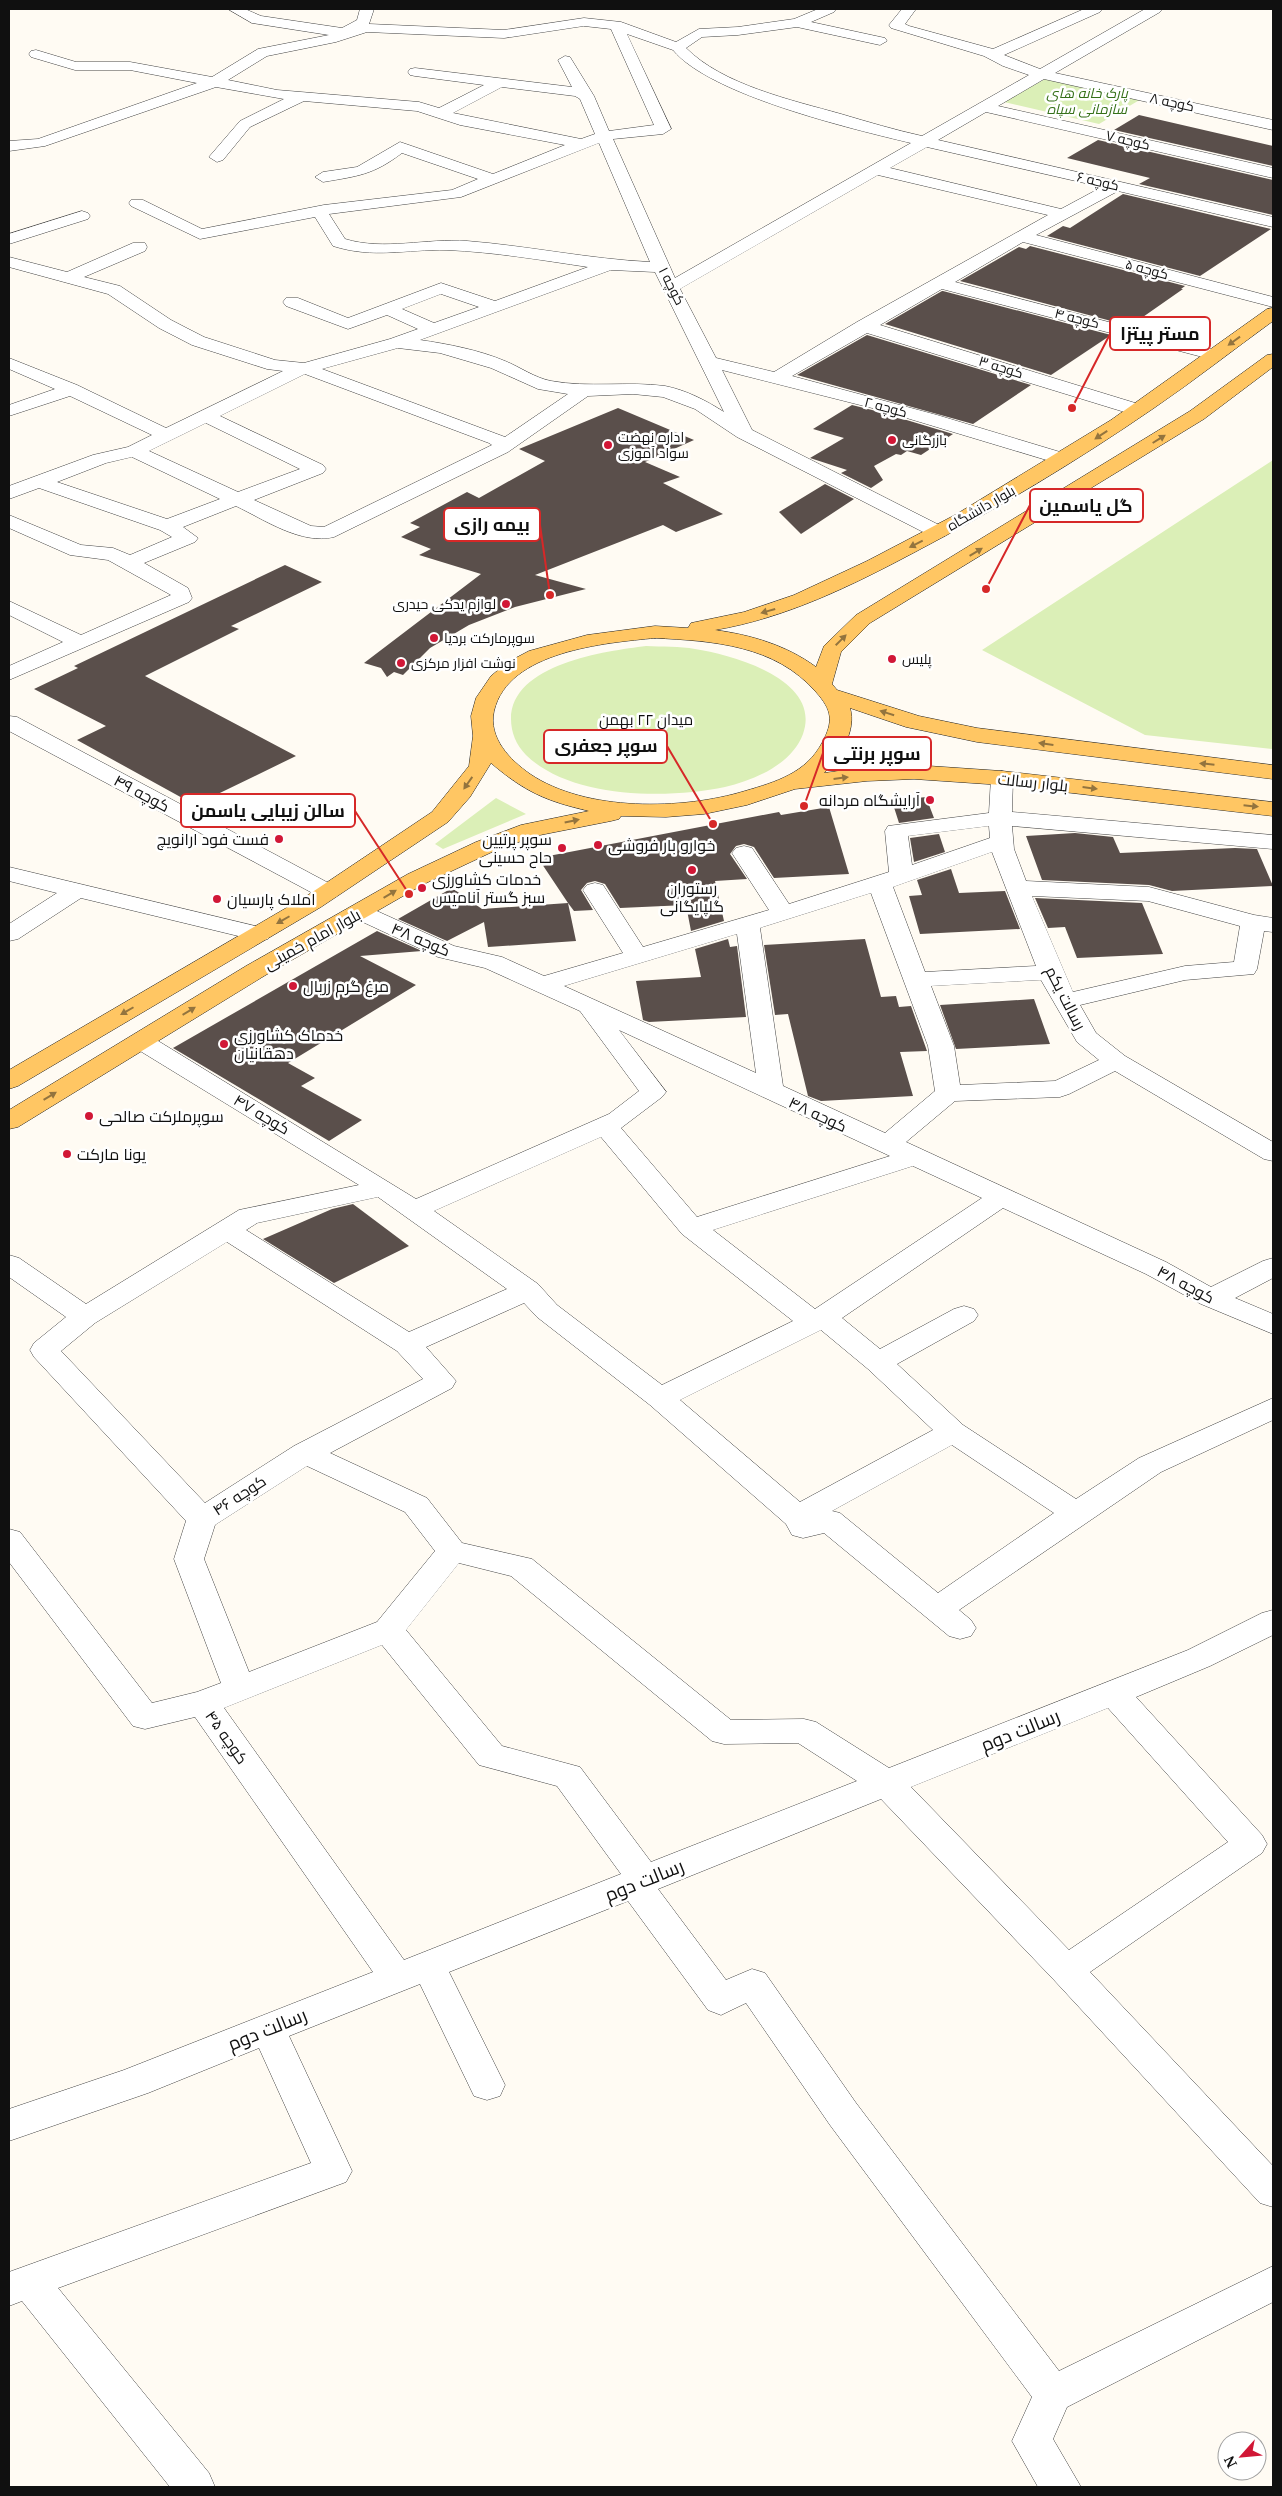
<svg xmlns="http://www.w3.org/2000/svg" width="1282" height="2496" font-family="'Noto Serif',Cairo,serif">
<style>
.green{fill:#dbefb7}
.building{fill:#5a4f4b}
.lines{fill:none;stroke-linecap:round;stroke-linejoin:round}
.minor-casing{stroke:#434343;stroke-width:1}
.major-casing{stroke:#212121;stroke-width:1}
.minor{fill:#fff;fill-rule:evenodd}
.major{fill:#ffc663;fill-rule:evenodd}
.oneway{fill:#93743e}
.poi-dot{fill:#d11736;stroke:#fff;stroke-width:2}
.labels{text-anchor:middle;stroke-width:5;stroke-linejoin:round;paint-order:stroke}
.far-park-label{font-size:14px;font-style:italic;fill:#357018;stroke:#fff}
.far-street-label{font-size:14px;fill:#101010;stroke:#fff}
.far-poi-label{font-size:14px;fill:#101010;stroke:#fff;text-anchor:start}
.far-neighbourhood-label{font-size:15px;fill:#101010;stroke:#fff}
.street-label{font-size:16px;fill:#101010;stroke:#fff}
.poi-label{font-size:16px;fill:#101010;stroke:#fff;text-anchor:start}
.near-street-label{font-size:19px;fill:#101010;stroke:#fff}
.leader{fill:none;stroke:#d62828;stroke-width:2}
.callout-dot{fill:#d62828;stroke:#fff;stroke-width:2}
.callout{fill:#fff;stroke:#d62828;stroke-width:2}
.callout-label{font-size:18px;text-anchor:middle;font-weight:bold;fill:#101010}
</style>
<rect width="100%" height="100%" fill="#fffbf3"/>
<path class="green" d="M1054 74 1148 95 1099 124 1004 102Z
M1273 460V749L1145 735 982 650Z
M646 646C662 647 680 646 695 649 734 655 822 680 803 734 792 764 755 780 725 787 668 799 571 799 526 755 516 745 511 732 511 719 511 664 606 651 646 646Z
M496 798 526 814 443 849 435 844Z"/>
<path class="building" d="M1139 115 1273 146V166L1114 130Z
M1098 140 1273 180V215L1139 184 1150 178 1067 158Z
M1123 194 1271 229 1200 276 1047 236 1063 226 1070 228Z
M1030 246 1185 286 1181 289H1183L1130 326 960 281 1019 247 1026 249Z
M942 291H943L1111 335 1051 375 885 324Z
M867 335 1031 385 973 424 797 375Z
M852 405 880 412 953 434 921 455 907 451 901 455 896 454 874 466 883 480 871 488 841 473 847 470 810 458 844 438 813 429Z
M618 408 694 440 645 462 680 477 663 483 723 514 676 532 663 525 535 575 586 589 515 607 469 625 430 648 403 675 394 672 387 677 381 668 364 663 481 574 419 555 431 549 401 537 420 527 410 523 467 492 479 498 545 461 519 449Z
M825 484 854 499 801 534 779 512Z
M285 565 322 582 231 626 239 629 145 676 296 756 195 805 77 740 106 726 34 689 78 668 74 666Z
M926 797 934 818 899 823 892 801Z
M829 807 849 874 774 878 754 847 744 844 736 846 730 854 747 879 715 881 724 921 691 931 686 905 620 908 605 884 595 881 587 883 581 890 593 910 574 911 568 903 576 941 488 947 484 922 447 941 398 919 452 888 482 909 568 903 538 858 779 812 781 815Z
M1075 833 1113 837 1120 853 1235 848 1257 849 1273 886 1172 891 1149 885 1042 880 1026 836Z
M939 834 945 852 914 862 910 838Z
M951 869 959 893 1005 891 1020 929 920 934 909 896 922 895 917 880Z
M1035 898 1142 903 1163 954 1077 958 1065 927 1048 928Z
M377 931 422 951 360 956 416 985 288 1063 315 1078 301 1086 362 1120 329 1141 173 1048Z
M728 939 730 947 737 946 746 1017 649 1022 643 1020 636 981 701 977 695 949Z
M865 939 881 997 896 996 899 1007 911 1006 927 1051 900 1052 913 1096 821 1101 808 1096 788 1014 775 1015 764 945Z
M1034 999 1050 1044 956 1049 940 1005Z
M353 1204 409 1246 334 1283 263 1239 332 1209Z"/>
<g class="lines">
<defs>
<path id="minor" d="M228 9H245L261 16 342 28 357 20 360 9H374L369 24 504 30 584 18 621 22 676 42 699 29 738 27 794 19 818 9H836L834 12 811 22 885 38 887 41 880 45 797 27 738 35 702 37 686 48C723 85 791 100 841 114 868 122 895 130 922 136L1029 75 1003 66 984 56 891 28 889 25 902 9H916L905 24 909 26 993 49 1084 9H1102L1100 12 1004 55 1040 69 1145 9H1162L1160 12 1055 73 1273 120V130L1044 79 998 106 1273 168V178L986 112 938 140 1273 217V227L1118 191 1036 235 1273 297V307L1023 242 955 282 1220 351 1223 355 1220 359 1214 360 942 289 880 325 1145 406 1147 410 1145 414H1131L867 333 792 376 937 415 1070 455 1072 459 1070 463 1063 465 880 410 722 370 752 430 945 528 948 532 945 536H931L737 437 695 409 663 397 633 394 588 396 508 452 334 537C301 545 265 520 236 506L183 527 198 538 195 542 144 563 188 588 192 598 189 602 9 680V666L63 642 9 615V601L81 635 171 595 108 560 70 555 9 528V515L81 545 113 548 130 555 172 537 160 530 39 488 9 499V486L93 455 128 447 152 435 70 396 9 416V405L55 389 9 369V358L77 385 166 428 283 371 267 369 192 345 159 328 108 294 9 267V257L67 272 133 243H145L147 247 145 251 84 277 120 286 171 320 204 337 275 360 304 363 390 339 418 329 387 315 348 329 286 306 283 302 286 298H298L348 318 441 283 495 301 588 267C541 260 494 252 447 250 406 249 374 259 333 246L315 217 200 239 131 206 129 203 131 200H143L202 229 324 205 452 190 478 179 402 153C373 175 358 176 323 182L315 177 323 172 357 167 400 142 493 174 565 145 460 125 417 111 304 101 250 127 223 160 217 162 209 157 240 121 284 99 216 87 45 146 9 151V141L38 139 197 83 130 70H75L31 57 29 54 31 51 36 50 76 62H130L212 77 258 49 329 35 252 23ZM584 26 611 29 654 125 609 131 594 96 570 57 565 56 558 60 572 87 415 68 410 69 408 72 410 75 415 76 484 85 439 108 419 102 277 90 228 80 267 56 336 42 367 32 504 38ZM627 34 673 50C710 95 852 129 911 143L675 278 613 139 663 134 671 129ZM502 87 575 96 580 99 595 134 581 139 453 113ZM599 143 650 262C589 259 529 246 467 241 427 238 384 251 345 239L329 214 461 197ZM927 147 1102 187 1061 209 890 168ZM878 175 1048 215 857 322 774 372 716 358 680 289ZM611 270 655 272 724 412C707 401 686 390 665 386 627 381 589 388 551 381 535 378 520 367 505 361 479 350 448 344 420 340ZM441 294 479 307 434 323 402 309ZM398 348 440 353 491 368 538 389 568 394 505 437 322 369ZM305 374 489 443 492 445 324 527 311 526 254 500 323 473 326 469 323 465 220 416ZM206 423 300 469 238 492 149 451ZM132 457 220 499 167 519 57 482 106 463Z
M82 211 88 213 90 216 88 219 9 244V234Z
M9 716 17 717 336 887 340 892 336 897 328 899 320 897 9 731Z
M1002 771 1010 773 1013 778 1012 812 1273 835V849L1012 826 1014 849 1026 881 1149 887 1254 915 1273 918V932L1264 931 1257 969 1254 974 1185 980 1080 1005 1096 1033 1125 1056 1273 1142V1161L1264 1159 1115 1071 1069 1094 1060 1097 955 1101 906 1142 1166 1262 1211 1287 1263 1261 1273 1258V1278L1235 1298 1273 1314V1334L1201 1304 1146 1274 1003 1208 842 1318 880 1349 954 1309 964 1306 974 1309 978 1315 974 1321 897 1364 963 1425 1076 1499 1139 1458 1273 1398V1420L1161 1472 959 1610 971 1620 976 1628 971 1636 960 1639 949 1636 824 1533 803 1538 792 1535 786 1524 650 1405 537 1317 524 1303 426 1347 456 1381 452 1388 330 1453 427 1498 462 1543 532 1559 731 1720 804 1719 816 1722 889 1768 1188 1650 1262 1613 1273 1610V1635L1210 1666 1136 1697 1262 1835 1267 1844 1262 1853 1090 1972 1273 2166V2207L1260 2203 1054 1980 881 1799 658 1889 726 1980 752 1969 765 1973 856 2103 1059 2371 1273 2266V2302L1067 2407 1053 2439 1081 2487H1038L1012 2441 1032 2397 830 2125 746 2003 721 2015 708 2010 628 1901 449 1972 505 2085 500 2096 487 2100 474 2096 420 1984 289 2036 352 2171 346 2182 58 2288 209 2473 215 2487H170L22 2301 9 2306V2272L311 2163 259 2048 148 2093 9 2141V2109L124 2070 373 1972 195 1717 145 1729 133 1726 9 1562V1529L20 1532 152 1703 197 1692 221 1683 174 1559 186 1521 34 1357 30 1350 34 1343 66 1317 9 1277V1255L19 1258 86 1304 239 1210 359 1185 132 1046 128 1041 132 1036 141 1033 150 1036 416 1199 609 1114 639 1091 580 1011 485 968 438 957 352 917 348 912 352 907 360 905 368 907 454 946 502 957 544 976 623 953 583 890 587 885 595 883 603 885 643 947 769 910 732 853 736 848 744 846 752 848 789 904 889 872 885 831 888 826 989 813 991 778 994 773ZM989 826 990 838 912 865 908 836ZM992 852 1036 966 925 972 893 887ZM871 893 928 1046 935 1091 885 1133 783 1086 760 928ZM1032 896 1148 901 1240 926 1234 962 1185 966 1073 992ZM737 934 756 1073 564 986ZM1041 980 1077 1042 1099 1060 1055 1081 960 1085 954 1046 931 986ZM619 1030 890 1156 697 1217 621 1128 662 1097 666 1092ZM601 1137 682 1234 793 1321 662 1385 557 1305 538 1284 434 1211ZM913 1166 982 1198 815 1309 713 1230ZM378 1197 507 1289 409 1332 246 1230 257 1223ZM227 1242 397 1351 423 1379 294 1446 205 1503 61 1351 95 1323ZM821 1330 868 1369 933 1430 800 1502 680 1400ZM952 1445 1054 1513 938 1593 840 1513 832 1511ZM307 1466 405 1512 435 1551 377 1622 249 1672 204 1559 215 1525ZM459 1563 511 1576 712 1741 724 1744 798 1743 857 1781 651 1862 580 1767 502 1746 406 1630ZM382 1645 479 1765 557 1786 621 1874 404 1960 224 1708ZM1108 1708 1228 1842 1069 1950 911 1787Z
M9 867 268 929 271 934 268 939 259 941 81 898 18 939 9 941V924L57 893 9 881Z"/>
<path id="major" d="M1273 308V321C1233 350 1195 380 1154 408 1077 461 997 509 915 552 851 586 786 618 715 630 751 635 786 645 816 667L824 646 856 615 1190 411 1267 355 1273 354V367L1204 419 870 623 841 652 832 684 837 690 919 716 977 728 1273 765V779L977 742 906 727 850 708C857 730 840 758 824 773L867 767 914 765 1002 771 1273 802V816L1002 785 914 779 867 781 795 789 747 805 704 814 666 817 621 816 619 819 611 821 535 836 492 852 424 884 264 976 18 1127 9 1129V1110L246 966 408 874 476 842 521 825 589 811C546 801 525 792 491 763L470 797 448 822 321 907 18 1086 9 1089V1070L305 897 432 812 469 766 473 736 471 716 476 698 491 676 508 662 529 651 587 635 655 626 688 628 691 623 744 612 794 595 867 561 955 515 1111 420 1267 309ZM655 638C714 641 775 645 816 692 832 710 834 721 822 743 806 773 776 782 745 791 683 810 586 812 530 774 510 760 488 738 494 711 508 651 605 643 655 638Z"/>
</defs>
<use href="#minor" class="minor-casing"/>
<use href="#major" class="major-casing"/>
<use href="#minor" class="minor"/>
<use href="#major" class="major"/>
</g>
<defs><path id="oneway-solid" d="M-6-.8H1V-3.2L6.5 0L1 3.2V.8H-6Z" transform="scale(1.25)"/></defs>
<g class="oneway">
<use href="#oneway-solid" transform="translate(1234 341) rotate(144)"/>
<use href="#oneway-solid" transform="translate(1101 435) rotate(147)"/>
<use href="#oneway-solid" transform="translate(1159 439) rotate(-32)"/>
<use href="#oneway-solid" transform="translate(916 544) rotate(153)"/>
<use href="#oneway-solid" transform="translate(976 552) rotate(-31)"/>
<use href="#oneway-solid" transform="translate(768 611) rotate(164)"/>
<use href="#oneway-solid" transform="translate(841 640) rotate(-45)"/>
<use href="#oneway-solid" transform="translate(887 713) rotate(-162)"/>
<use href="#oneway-solid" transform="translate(1046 744) rotate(-172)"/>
<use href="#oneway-solid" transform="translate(1207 764) rotate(-174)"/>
<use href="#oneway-solid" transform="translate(841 778) rotate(-7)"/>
<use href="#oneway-solid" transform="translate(468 783) rotate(125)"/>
<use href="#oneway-solid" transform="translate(1090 788) rotate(7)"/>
<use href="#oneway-solid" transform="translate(1251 806) rotate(6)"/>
<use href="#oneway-solid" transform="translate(572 821) rotate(-12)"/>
<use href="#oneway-solid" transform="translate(390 894) rotate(-31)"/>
<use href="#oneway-solid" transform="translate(283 920) rotate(150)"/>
<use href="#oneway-solid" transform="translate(127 1011) rotate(150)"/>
<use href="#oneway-solid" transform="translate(189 1011) rotate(-31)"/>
<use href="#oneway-solid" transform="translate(50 1096) rotate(-31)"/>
</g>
<g class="poi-dot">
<circle cx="892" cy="440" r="5"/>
<circle cx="608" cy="445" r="5"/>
<circle cx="506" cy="604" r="5"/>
<circle cx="434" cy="638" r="5"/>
<circle cx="892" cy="659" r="5"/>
<circle cx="401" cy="663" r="5"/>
<circle cx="930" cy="800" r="5"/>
<circle cx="279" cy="839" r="5"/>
<circle cx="598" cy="845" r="5"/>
<circle cx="562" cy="848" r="5"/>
<circle cx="692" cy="870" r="5"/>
<circle cx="422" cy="888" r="5"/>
<circle cx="217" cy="899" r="5"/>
<circle cx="293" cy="986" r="5"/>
<circle cx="224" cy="1044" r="5"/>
<circle cx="89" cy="1116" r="5"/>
<circle cx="67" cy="1154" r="5"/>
</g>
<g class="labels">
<g class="far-park-label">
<text x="1087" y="98">پارک خانه های<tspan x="1087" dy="16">سازمانی سپاه</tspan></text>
</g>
<g class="far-street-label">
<text transform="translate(1172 102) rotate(12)" y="5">کوچه ۸</text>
<text transform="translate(1128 140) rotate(13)" y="5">کوچه ۷</text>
<text transform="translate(1098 181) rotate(13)" y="5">کوچه ۶</text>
<text transform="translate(1147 269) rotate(15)" y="5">کوچه ۵</text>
<text transform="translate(672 286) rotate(63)" y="5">کوچه ۱</text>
<text transform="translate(1077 318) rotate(14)" y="5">کوچه ۴</text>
<text transform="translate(1001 367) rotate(17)" y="5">کوچه ۳</text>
<text transform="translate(886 407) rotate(15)" y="5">کوچه ۲</text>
<text transform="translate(981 508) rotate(-30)" y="5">بلوار دانشگاه</text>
</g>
<g class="far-poi-label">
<text x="618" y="442">اداره نهضت<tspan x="618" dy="16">سواد آموزی</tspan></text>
<text x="902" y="445">بازرگانی</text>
<text x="496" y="609" text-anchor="end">لوازم یدکی حیدری</text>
<text x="444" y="643">سوپرمارکت بردیا</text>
<text x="902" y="664">پلیس</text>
<text x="411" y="668">نوشت افزار مرکزی</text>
</g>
<g class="far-neighbourhood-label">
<text x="646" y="725">میدان ۲۲ بهمن</text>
</g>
<g class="street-label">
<text transform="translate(1033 782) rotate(6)" y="6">بلوار رسالت</text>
<text transform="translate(142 793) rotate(28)" y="6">کوچه ۴۹</text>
<text transform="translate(312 939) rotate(-29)" y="6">بلوار امام خمینی</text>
<text transform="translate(421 939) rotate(23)" y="6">کوچه ۴۸</text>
<text transform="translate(1066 998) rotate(63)" y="6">رسالت یکم</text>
<text transform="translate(262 1114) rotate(31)" y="6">کوچه ۴۷</text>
<text transform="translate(818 1114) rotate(25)" y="6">کوچه ۴۸</text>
<text transform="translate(1186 1284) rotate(28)" y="6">کوچه ۴۸</text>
<text transform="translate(239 1495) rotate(-33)" y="6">کوچه ۴۶</text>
<text transform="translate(227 1737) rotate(55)" y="6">کوچه ۴۵</text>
</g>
<g class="poi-label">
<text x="920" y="806" text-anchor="end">آرایشگاه مردانه</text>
<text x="269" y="845" text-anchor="end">فست فود ارانویچ</text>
<text x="552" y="845" text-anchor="end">سوپر پرتیین<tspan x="552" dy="18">حاح حسینی</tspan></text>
<text x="608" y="851">خوارو بار فروشی</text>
<text x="432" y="885">خدمات کشاورزی<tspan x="432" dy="18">سبز گستر آنامیس</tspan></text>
<text x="692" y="894" text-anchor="middle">رستوران<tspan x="692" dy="18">گلپایگانی</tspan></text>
<text x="227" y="905">املاک پارسیان</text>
<text x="303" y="992">مرغ گرم زربال</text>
<text x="234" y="1041">خدماک کشاورزی<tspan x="234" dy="18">دهقانیان</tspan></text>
<text x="99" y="1122">سوپرملرکت صالحی</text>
<text x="77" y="1160">یونا مارکت</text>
</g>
<g class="near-street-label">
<text transform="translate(1020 1730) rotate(-22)" y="7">رسالت دوم</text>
<text transform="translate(644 1880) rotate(-22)" y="7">رسالت دوم</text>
<text transform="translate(267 2029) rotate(-22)" y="7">رسالت دوم</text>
</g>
</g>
<path class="leader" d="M1072 408L1110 334M986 589L1030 505M550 595L540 525M713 824L667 746M804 806L823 753M409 894L355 811"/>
<g class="callout-dot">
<circle cx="1072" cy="408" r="5"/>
<circle cx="986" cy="589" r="5"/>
<circle cx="550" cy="595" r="5"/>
<circle cx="713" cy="824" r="5"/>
<circle cx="804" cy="806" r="5"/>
<circle cx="409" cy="894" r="5"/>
</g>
<g class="callout">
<rect x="1110" y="317" width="100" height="33" rx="5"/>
<rect x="1030" y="489" width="113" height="33" rx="5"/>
<rect x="444" y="508" width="96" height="33" rx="5"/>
<rect x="544" y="730" width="123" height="33" rx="5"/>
<rect x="823" y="737" width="108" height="33" rx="5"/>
<rect x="181" y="794" width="174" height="33" rx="5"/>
</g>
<g class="callout-label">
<text x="1160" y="340">مستر پیتزا</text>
<text x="1086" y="512">گل یاسمین</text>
<text x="492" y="531">بیمه رازی</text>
<text x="606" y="752">سوپر جعفری</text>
<text x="877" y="760">سوپر برنتی</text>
<text x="268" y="817">سالن زیبایی یاسمن</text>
</g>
<rect width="1282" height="2496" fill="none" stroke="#101010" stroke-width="20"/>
<g transform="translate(1242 2456) rotate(243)"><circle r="24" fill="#ffffff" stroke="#9f9f9f"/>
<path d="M0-4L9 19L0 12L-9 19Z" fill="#d11736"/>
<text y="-8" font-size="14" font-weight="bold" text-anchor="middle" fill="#101010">N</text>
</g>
</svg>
